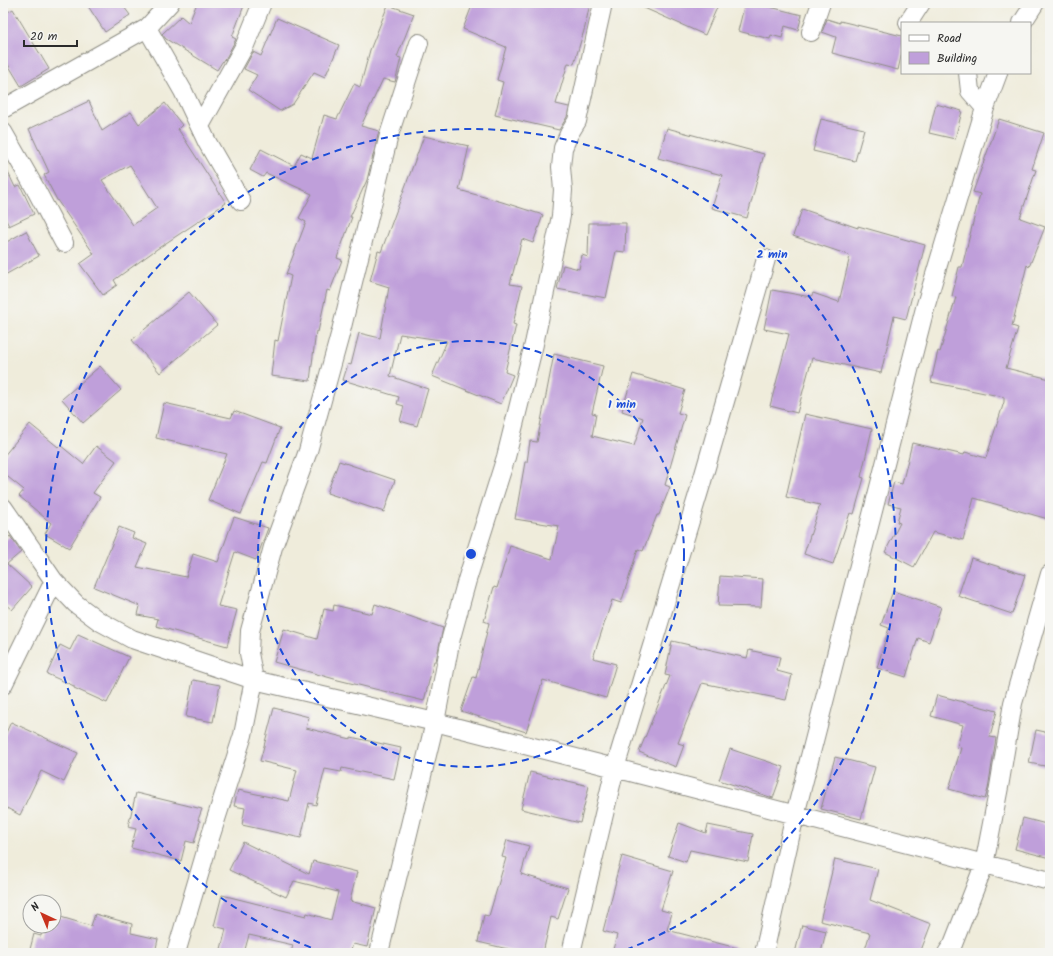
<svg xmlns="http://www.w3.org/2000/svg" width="1053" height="956" font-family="Kalam,sans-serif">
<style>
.building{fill:#bf9fda;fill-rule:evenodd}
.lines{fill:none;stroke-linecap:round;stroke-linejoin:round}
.minor-casing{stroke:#8d8c83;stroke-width:20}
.minor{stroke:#fff;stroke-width:18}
.ring{fill:none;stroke:#1d4ed8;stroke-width:2;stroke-dasharray:7 5}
.centre{fill:#1d4ed8;stroke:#f6f6f2;stroke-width:2}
.ring-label{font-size:12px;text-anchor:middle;font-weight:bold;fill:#1d4ed8;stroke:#f6f6f2;stroke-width:4;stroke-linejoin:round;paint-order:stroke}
</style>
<rect width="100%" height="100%" fill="#f6f6f2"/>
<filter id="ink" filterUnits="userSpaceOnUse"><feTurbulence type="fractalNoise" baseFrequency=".025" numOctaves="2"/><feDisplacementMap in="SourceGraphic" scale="8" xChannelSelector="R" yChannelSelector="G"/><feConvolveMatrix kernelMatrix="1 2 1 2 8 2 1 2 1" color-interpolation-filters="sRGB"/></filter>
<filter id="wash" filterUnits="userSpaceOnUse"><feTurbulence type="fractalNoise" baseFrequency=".012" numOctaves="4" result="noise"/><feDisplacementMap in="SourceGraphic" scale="16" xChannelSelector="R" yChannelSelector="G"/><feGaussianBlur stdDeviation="0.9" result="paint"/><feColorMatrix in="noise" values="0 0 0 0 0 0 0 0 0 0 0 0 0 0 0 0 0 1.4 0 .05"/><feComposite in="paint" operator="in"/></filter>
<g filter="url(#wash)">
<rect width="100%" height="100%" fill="#efecdb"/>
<g id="blocks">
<path class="building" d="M86 3H121L130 15 105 32Z
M197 3H245L232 37 236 39 225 60 224 59 217 70 166 39 162 34 181 16 189 23Z
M473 3H590L585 27 574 64 568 63 556 104 569 107 567 117 559 130 495 115 503 82 497 80 506 47 463 29Z
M633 3H719L705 35Z
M745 3H754L802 15 798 30 785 26 782 38 771 35 770 39 738 31Z
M388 5 414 14 397 57 401 58 395 82 383 79 361 126 379 131 367 180 350 217H352L337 258 342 260 330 291 327 290 318 332 316 331 310 381 271 376 275 340 278 341 291 276 286 274 306 222 299 218 312 194 266 173 263 177 250 170 261 149 294 166 301 153 312 158 324 115 337 119 354 84 360 87 370 50Z
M13 9 49 69 21 86 3 56V15Z
M277 18 339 45 325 77 314 72 293 104 280 111 248 90 257 75 244 69 253 52 261 56Z
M827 19 840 23V21L902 36V52L898 70 832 53 836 37 822 32Z
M89 101 102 131 131 112 139 124 165 103 182 125 178 129 226 203 157 249 114 280 117 285 103 295 80 264 94 254 57 200 44 175 49 172 29 129ZM130 165 157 208 133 225 102 180Z
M936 104 962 111 955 139 929 133Z
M821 119 864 129 855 161 813 151Z
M999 119 1044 133 1032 169 1036 170 1020 218 1045 227 1029 267 1027 265 1012 326 1018 328 1006 368 1050 379V511L1048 519 974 498 963 540 933 532 914 567 885 552 900 523 897 522 901 507 888 504 894 482 902 484 912 443 964 455 965 452 986 458 1004 402V397L931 382 938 351 940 352 956 297 952 296 959 267H962L980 194 973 192Z
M667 128 764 154 747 218 712 208 722 175 658 158Z
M424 136 469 146 459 190 502 202 543 215 533 243 522 239 510 284 522 286 513 324 516 325 505 372 513 375 501 404 432 376 447 341 400 334 390 376 428 389 417 426 400 421 404 406 397 404 399 397 343 380 348 364 351 365 359 333 380 338 389 287 370 281 378 251 381 252Z
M3 162 15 187 20 185 34 214 9 226 3 214Z
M802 209 858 228V226L925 245 906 319 894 316 881 373 812 358 797 413 770 406 789 334 764 329 772 290 811 297 813 293 839 302 850 256 849 255 793 236Z
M589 223H626L625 252 616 251 606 298 557 289 563 265 579 269 582 255 588 257Z
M26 231 39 256 3 276V244Z
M189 292 217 325 160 373 132 340Z
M554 354 603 366 592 413 596 414 592 436 634 446 643 418 622 411 633 374 685 390 678 413 685 415 665 485 670 487 659 515H657L643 551 638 549 621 603 612 600 593 658 616 664 606 698 543 680 526 732 461 711 473 677 476 678 489 623 484 621 494 587 497 588 510 546 552 559 559 526 515 519 525 462H527L530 441 537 442Z
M100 366 121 390 83 423 62 399Z
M164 403 231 418 234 411 280 428 267 463 263 462 241 514 208 500 227 454 156 438Z
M805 414 872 429 861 477 864 478 854 514 850 513 833 564 804 554 820 505 786 497Z
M30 424 58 447 60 445 83 464 96 446 116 461 93 493 100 497 69 548 45 534 51 523 19 496 24 490 3 473V457Z
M339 461 395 480 384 512 327 493Z
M234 517 268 528 256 560 235 552 218 606 237 610 227 646 156 626 158 619 138 615 140 606 94 587 119 527 134 533 132 538 147 544 137 567 186 577 193 554 218 562Z
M10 536 21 552 7 564 32 587 12 610 3 602V542Z
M971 558 1025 575 1012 614 958 596Z
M720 576 763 579 761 607 718 606Z
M893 591 941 607 929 642 918 638 906 677 877 668 889 628 881 625Z
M375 604 443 628 436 661H434L424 701 338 680 274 662 284 629 317 639 324 609 333 611 334 605 372 614Z
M78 634 129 657 107 703 74 688V686L47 674 60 645 70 650Z
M672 641 747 658 749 650 780 657 777 671 792 675 786 700 702 683 678 743 684 745 676 767 639 752 670 676 665 675Z
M193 680 220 685 213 722 186 717Z
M937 695 997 711 990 737 996 738 988 789 985 799 949 789 961 748 957 747 963 725 931 716Z
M274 708 309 717 306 728 351 739V737L401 748 394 779 342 768 341 772 325 769 316 805 309 803 301 838 242 825 245 808 234 806 238 790 289 801 297 770 260 761Z
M11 722 78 753 64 782 41 771 20 815 3 806V739Z
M1036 730 1050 733V767L1029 763Z
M730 749 784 767 773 798 719 780Z
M835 757 875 767 861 819 821 809Z
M530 772 589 786 580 823 521 809Z
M136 793 202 809 198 820 200 821 194 843 186 841 181 861 131 848 136 829 128 827Z
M1023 818 1050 825V858L1015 849Z
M679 823 706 833 708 825 753 834 748 862 690 850 686 862 668 856Z
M507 840 529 846 521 874 568 888 558 919 551 917 543 953H525L478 942 484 915 489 916 506 858 502 857Z
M243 842 309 874 313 861 357 872 350 901 376 908 367 947 353 944 350 953H291L293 945 249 935 244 953H220L226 929 214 926 222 895 306 916 307 913 331 920 338 892 294 881 286 897 229 870Z
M622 856 673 871 661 910 672 913 667 930 737 948 736 953H612L617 935 603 931 616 881H615Z
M835 859 878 869 870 900 931 924 920 953H864L870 933 820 921Z
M95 914 132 924 131 933 158 939 155 953H29L34 934 41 936 43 926H54V915L91 926Z
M802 925 826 931 821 953H795Z"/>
</g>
</g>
<g filter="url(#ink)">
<use href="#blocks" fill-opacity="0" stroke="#8d8c83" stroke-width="1"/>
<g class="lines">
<defs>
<path id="minor" d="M908 23 921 3
M1022 23 1035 3
M147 28 183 91 207 142 241 201
M811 32 821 3
M985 108 998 73
M3 109 147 28 170 3
M200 126 245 45 262 3
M3 132 35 188 64 243
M3 507 54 581 76 604 99 621 132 639 254 680 435 722 615 768 1050 881
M3 685 54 581
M176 953 209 841 243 735 254 680 249 653 250 631 273 547 308 451 341 331 389 135 419 43
M379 953 435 722 451 638 467 580 506 457 534 344 561 216 563 190 561 167 563 148 569 134 577 121 603 3
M571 953 615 768 700 488 766 259
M764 953 795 815 925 308 985 108 970 91 968 73
M947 953 953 944 984 865 999 787 1013 703 1050 574"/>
</defs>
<use href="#minor" class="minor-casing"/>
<use href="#minor" class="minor"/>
</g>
</g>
<g class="ring">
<circle cx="471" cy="554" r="213"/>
<path d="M322 952A425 425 0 1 1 620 952"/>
</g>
<circle cx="471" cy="554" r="6" class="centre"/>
<g class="ring-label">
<text x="772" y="258">2 min</text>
<text x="622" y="408">1 min</text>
</g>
<rect width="1053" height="956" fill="none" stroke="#f6f6f2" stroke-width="16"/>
<rect x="901" y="22" width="130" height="52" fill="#f6f6f2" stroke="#a5a5a2"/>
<rect x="909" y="35" width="20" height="6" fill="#ffffff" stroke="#a5a5a2"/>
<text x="937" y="42" font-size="12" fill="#2b2b2b">Road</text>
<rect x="909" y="52" width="20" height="12" fill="#bf9fda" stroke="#a5a5a2"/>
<text x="937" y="62" font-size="12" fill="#2b2b2b">Building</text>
<g transform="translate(42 914) rotate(316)"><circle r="19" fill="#f6f6f2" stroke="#a5a5a2"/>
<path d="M0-3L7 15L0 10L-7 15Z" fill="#c8321e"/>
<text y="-6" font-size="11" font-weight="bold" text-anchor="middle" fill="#2b2b2b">N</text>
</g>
<path d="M24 40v6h53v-6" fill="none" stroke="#2b2b2b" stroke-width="2"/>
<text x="30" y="40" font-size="12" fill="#2b2b2b" stroke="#f6f6f2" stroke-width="3" paint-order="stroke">20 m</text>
</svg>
